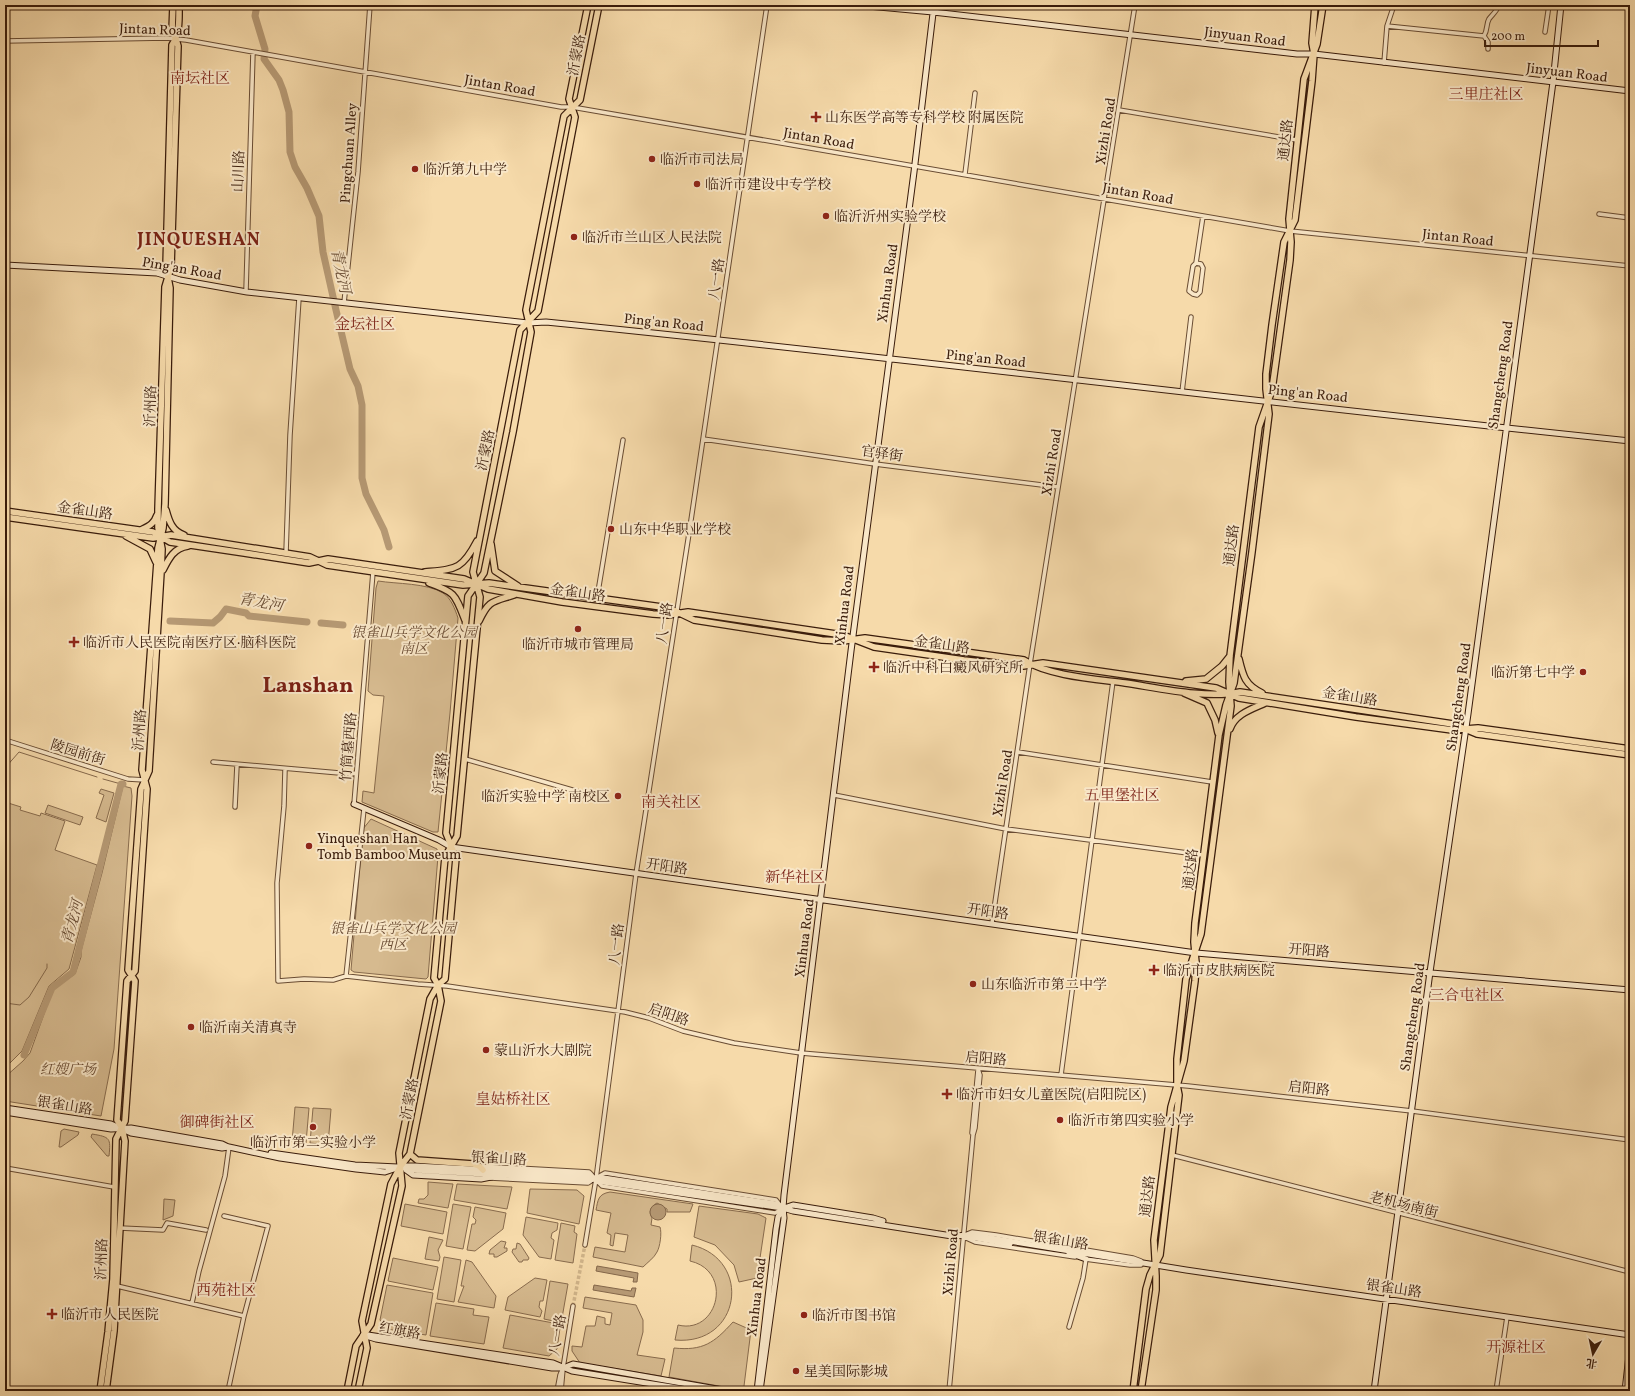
<svg xmlns="http://www.w3.org/2000/svg" width="1635" height="1396" font-family="Vollkorn,'Noto Serif SC',serif">
<style>
.green{fill:#d6ba8f;stroke:#886b4d}
.water{fill:#b69974;stroke:#84674a}
.lines{fill:none;stroke-linecap:round;stroke-linejoin:round}
.stream{stroke:#84674a;stroke-width:1}
.river{stroke:#b69974;stroke-width:7}
.street-tunnel{stroke:#d0b48a;stroke-width:3.5;stroke-dasharray:3.5 2;stroke-linecap:butt}
.street-casing{stroke:#694c33;stroke-width:5.5}
.secondary-casing{stroke:#3a1c0b;stroke-width:7}
.primary-casing{stroke:#3a1c0b;stroke-width:8}
.street{stroke:#f9e7c8;stroke-width:3.5}
.secondary{stroke:#f9e7c8;stroke-width:5}
.primary{stroke:#f6daaa;stroke-width:5.5}
.poi-dot{fill:#8f2418;stroke:#f9e7c8;stroke-width:1.5}
.labels{text-anchor:middle;stroke-width:4;stroke-linejoin:round;paint-order:stroke}
.street-label{font-size:14px;fill:#3a1c0b;stroke:#f9e7c8}
.poi-label{font-size:14px;fill:#3a1c0b;stroke:#f9e7c8;text-anchor:start}
.park-label{font-size:14px;font-style:italic;fill:#694b33;stroke:#f9e7c8}
.neighbourhood-label{font-size:15px;fill:#7a1f14;stroke:#f9e7c8}
.water-label{font-size:15px;font-style:italic;fill:#654830;stroke:#f9e7c8}
.district-label{font-size:18px;font-weight:bold;letter-spacing:1px;fill:#7a1f14;stroke:#f9e7c8}
.town-label{font-size:22px;font-weight:bold;fill:#7a1f14;stroke:#f9e7c8}
</style>
<rect width="100%" height="100%" fill="#f6daaa"/>
<filter id="stains"><feTurbulence type="fractalNoise" baseFrequency=".005" numOctaves="4"/><feColorMatrix values="0 0 0 0 .2 0 0 0 0 .09 0 0 0 0 .02 0 0 0 .5 -.17"/></filter>
<radialGradient id="worn" r=".72"><stop offset=".6" stop-color="#630" stop-opacity="0"/><stop offset="1" stop-color="#630" stop-opacity=".3"/></radialGradient>
<path class="green" d="M378 581C397 584 427 583 443 593 451 598 455 609 458 618L450 713 438 832H433L362 802 363 791 374 793 384 696 373 695 368 691 376 588Z
M123 786 131 788 132 796 114 1049 101 1116 5 1101V1077L23 1061 30 1053 53 989 75 974 81 957V951L102 873Z
M101 789 114 793 106 822 96 818 104 795 99 793Z
M5 802 21 807 20 810 40 816 41 813 65 821 55 850 97 865 69 969 49 986 22 1051 5 1068Z
M48 805 83 817 80 825 45 813Z
M371 819 437 849 438 856 428 977 426 979 354 972 351 970 363 829Z
M295 1107 309 1108 306 1143 292 1142Z
M313 1108 331 1109 328 1145 310 1143Z
M64 1129 79 1132 78 1135 61 1147H59L61 1131Z
M92 1134C110 1137 111 1138 109 1156H107L91 1137Z
M428 1182 453 1184 448 1208 418 1203 419 1199H424L428 1195Z
M457 1184 512 1187 507 1209 454 1200Z
M530 1189 577 1190 584 1196 579 1224 527 1213Z
M610 1192 693 1204 690 1212H667V1209L657 1203C651 1206 648 1212 652 1218L651 1225 660 1227C662 1233 660 1247 657 1252 654 1258 648 1262 643 1267L593 1257 595 1247 625 1252 628 1235 615 1233 613 1246 610 1245 611 1235 607 1233 611 1213 596 1210C598 1200 598 1194 610 1192Z
M164 1199 175 1200 173 1216 163 1220Z
M405 1204 447 1212 443 1234 401 1226Z
M453 1204 471 1207 463 1249 446 1246Z
M699 1206 758 1214 766 1218 757 1278 739 1282 734 1265 715 1245 694 1237Z
M475 1207 506 1213 503 1229 475 1251 467 1250 472 1224H475L476 1220 473 1217Z
M526 1217 558 1223 557 1230 552 1233 551 1238 554 1240 551 1259 539 1257 523 1235Z
M561 1223 575 1226 574 1232 577 1234 573 1263 555 1260Z
M429 1237 443 1240 438 1250 440 1257 439 1261 425 1259Z
M501 1241 506 1242 504 1248H507V1251L497 1257H494V1254H489L490 1250Z
M517 1243 520 1244 529 1258 528 1260H523L522 1262H519L512 1252 513 1249H516Z
M692 1245C753 1260 741 1346 675 1340L678 1325C718 1335 734 1271 690 1261Z
M444 1257 461 1260 454 1302 437 1299Z
M393 1258 438 1267 433 1290 388 1281Z
M466 1260 472 1262 496 1296 494 1308 458 1302 464 1286H461Z
M535 1278 547 1280 543 1301H540L539 1307 542 1311 540 1317 505 1310 508 1297Z
M550 1281 568 1284 562 1318H560L558 1322 544 1319Z
M387 1285 433 1293 426 1335 386 1329 380 1320Z
M585 1297 636 1305 643 1320V1332L637 1355 665 1359 661 1376 580 1363 572 1351V1346L582 1347 586 1326H595L597 1316 605 1318V1324L610 1325 612 1313 583 1308Z
M436 1303 474 1309 473 1315 489 1317 484 1344 430 1336Z
M510 1315 559 1324 560 1328 557 1349 549 1356 503 1348Z
M733 1322 751 1330 744 1386 741 1390 669 1377 674 1348C703 1351 714 1343 733 1322Z"/>
<path class="water" d="M650 1212a8 8 0 1 1 16 0a8 8 0 1 1-16 0Z
M597 1266 638 1273 637 1282H633L634 1278 596 1271Z
M594 1285 631 1291 632 1288H636L634 1297 593 1290Z"/>
<g class="lines">
<path class="stream" d="M5 768 19 752 97 777
M103 779 121 784
M5 1003 20 1005 29 997 47 968V964"/>
<path class="river" d="M257 5 255 16 265 49 264 59 279 80 283 90 289 112 290 152 295 167 307 188 319 216 323 252 336 310 350 369 358 386 362 405V478L366 494 384 530 389 547
M170 621 213 623 220 617 226 609 246 613 249 616 307 622
M321 623 343 625
M24 1055 52 988 73 972 121 784H123"/>
<path class="street-tunnel" d="M573 1306 585 1245"/>
<defs>
<path id="street" d="M1387 26 1484 36
M1545 32 1549 5
M5 41 166 38 186 40 561 107H572L1290 231 1630 266
M1488 49V42L1484 36C1488 29 1486 24 1489 19 1492 15 1497 11 1499 5
M1384 63 1387 26 1394 5
M1119 110 1297 140
M965 174 975 93
M1599 214 1630 218
M1196 263 1201 264 1203 268 1200 292 1197 295 1193 294 1189 291 1193 266 1196 263 1203 216
M246 291 253 52
M344 303 358 172 370 5
M1182 392 1191 317
M703 439 875 464 1058 487
M286 553 290 435 299 298
M597 598 623 440
M5 740 128 779 145 780
M1018 752 1212 782
M465 759 593 796
M213 762 351 774 356 773
M285 770 284 806 277 883 278 981 304 979 333 980 346 976 418 984 447 986 625 1012 649 1018 683 1031 734 1043 801 1053 1188 1086 1412 1111 1630 1140
M834 795 1006 829 1203 855
M354 804 373 572
M235 807 237 765
M992 923 1030 664 1135 5
M346 976 364 809
M1061 1075 1113 681
M972 1133 978 1070
M1172 1155 1630 1272
M480 1166 589 1172 592 1175
M5 1168 114 1187
M490 1178 588 1183 591 1181
M596 1178 605 1173 776 1200 780 1205
M596 1180 602 1186 775 1213 782 1209
M224 1216 268 1226 244 1316
M120 1228 163 1230 167 1223 206 1230
M967 1234 972 1232 996 1235 1133 1258 1141 1261
M964 1237 975 1242 1075 1257
M585 1245 596 1179 636 874 690 527 767 5
M1085 1259 1130 1265H1141
M117 1286 244 1316 228 1391
M192 1303 199 1271 225 1176 229 1147
M1069 1327 1083 1278 1086 1259
M557 1391 560 1375 563 1368 573 1306
M561 1391 563 1369
M949 1391 973 1135 975 1128 980 1075 978 1069
M1496 1391 1507 1317"/>
<path id="secondary" d="M857 5 933 12 1297 54H1314L1630 91
M5 265 157 273 180 280 247 292 528 323 546 322C908 358 1269 404 1630 441
M354 804 439 840 451 847 1196 953 1630 990
M5 1108 111 1124 131 1133 222 1148 229 1147 280 1158 356 1169 385 1172 400 1167 414 1170 588 1180 604 1178 776 1204 783 1208 793 1211 952 1236 972 1235 1186 1270 1630 1335
M5 1112 111 1129 131 1128 222 1144 228 1147
M271 1153 355 1165 398 1167
M406 1166H415L588 1175 603 1182 782 1208
M406 1170 413 1175 481 1179 491 1177
M784 1208 793 1205 873 1218 883 1221
M965 1236 1010 1244
M1069 1253 1086 1259
M363 1335 376 1339 552 1368H563L573 1364 728 1391
M368 1335 553 1363 572 1371 696 1391
M757 1391 776 1229 778 1217 783 1208
M760 1391 784 1218 783 1208 784 1195 851 651 914 172 934 5
M1374 1391 1430 972 1468 714 1553 82 1561 5
M1625 1391 1630 1346"/>
<path id="primary" d="M166 510C169 521 172 531 184 535
M5 511 153 532 170 542 244 553 309 563 328 559 464 579 488 589 562 602 653 614 668 615 688 612 843 635 874 647 964 660 1008 665 1023 666 1043 663 1216 688 1239 698 1356 717 1452 730 1478 728 1630 749
M5 517 153 538 171 535 310 557 327 565 463 585 489 583 669 608 694 620 822 640 843 641 865 638 1024 660C1049 676 1095 679 1125 683 1159 688 1206 699 1240 692L1453 724 1477 734 1630 755
M141 530C149 526 154 524 157 515
M126 536 150 549 156 562
M491 544 495 571 518 586
M163 570C169 558 174 548 188 546
M425 572C456 569 462 570 477 541
M429 583C455 592 455 594 465 620
M479 621C489 600 492 602 514 595
M1239 659C1243 676 1245 685 1262 693
M1186 681 1206 679 1222 666 1230 656
M1184 693 1207 703 1215 720 1218 733
M1230 729C1235 714 1252 709 1265 703
M410 1154 417 1160 473 1164 479 1166 483 1170
M5 1389 13 1391
M100 1391 108 1332 113 1279 116 1139 125 1121 135 981 128 970 141 789 149 771 161 572 162 549 158 528V509L165 287 171 267 178 46 176 39 172 31 173 5
M106 1391 114 1331 125 1141 122 1128 117 1120 127 981 135 971 147 789 142 770 158 548 163 528 165 504 170 288 166 267 172 45C180 33 179 19 179 5
M347 1391 356 1346 371 1324 402 1186 399 1153 430 999 438 985 445 979 456 858 446 833 468 596 484 573 513 432 531 332 526 310 564 116 580 100 599 5
M358 1391 367 1348 362 1321 391 1184 400 1167 410 1154 441 1001 438 985 434 978 445 857 457 836 480 597 473 572 520 330 538 311 575 117 569 99 588 5
M1133 1391 1146 1289 1150 1275 1160 1255 1179 1095 1177 1085V1059L1186 979 1201 934 1231 706 1229 682 1230 656 1259 427 1272 390 1290 260 1291 242 1289 219 1304 79 1317 44 1323 5
M1141 1391 1156 1290V1276L1154 1240 1171 1107 1184 1061 1195 981 1196 963 1194 942 1195 923 1219 735 1226 705 1234 683 1252 552 1269 414 1266 389V374L1272 325 1284 242 1295 220 1312 81 1314 54 1312 43 1315 5"/>
</defs>
<use href="#street" class="street-casing"/>
<use href="#secondary" class="secondary-casing"/>
<use href="#primary" class="primary-casing"/>
<use href="#street" class="street"/>
<use href="#secondary" class="secondary"/>
<use href="#primary" class="primary"/>
</g>
<g class="poi-dot">
<path d="M814 111h4v4h4v4h-4v4h-4v-4h-4v-4h4z"/>
<circle cx="652" cy="159" r="4"/>
<circle cx="415" cy="169" r="4"/>
<circle cx="697" cy="184" r="4"/>
<circle cx="826" cy="216" r="4"/>
<circle cx="574" cy="237" r="4"/>
<circle cx="611" cy="529" r="4"/>
<circle cx="578" cy="629" r="4"/>
<path d="M72 636h4v4h4v4h-4v4h-4v-4h-4v-4h4z"/>
<path d="M872 661h4v4h4v4h-4v4h-4v-4h-4v-4h4z"/>
<circle cx="1583" cy="672" r="4"/>
<circle cx="618" cy="796" r="4"/>
<circle cx="309" cy="846" r="4"/>
<path d="M1152 964h4v4h4v4h-4v4h-4v-4h-4v-4h4z"/>
<circle cx="973" cy="984" r="4"/>
<circle cx="191" cy="1027" r="4"/>
<circle cx="486" cy="1050" r="4"/>
<path d="M945 1088h4v4h4v4h-4v4h-4v-4h-4v-4h4z"/>
<circle cx="1060" cy="1120" r="4"/>
<circle cx="313" cy="1127" r="4"/>
<path d="M50 1308h4v4h4v4h-4v4h-4v-4h-4v-4h4z"/>
<circle cx="804" cy="1315" r="4"/>
<circle cx="796" cy="1371" r="4"/>
</g>
<g class="labels">
<g class="street-label">
<text transform="translate(155 29) rotate(2)" y="5">Jintan Road</text>
<text transform="translate(1245 36) rotate(7)" y="5">Jinyuan Road</text>
<text transform="translate(576 55) rotate(-79)" y="5">沂蒙路</text>
<text transform="translate(1567 72) rotate(7)" y="5">Jinyuan Road</text>
<text transform="translate(500 85) rotate(10)" y="5">Jintan Road</text>
<text transform="translate(1105 131) rotate(-81)" y="5">Xizhi Road</text>
<text transform="translate(819 138) rotate(10)" y="5">Jintan Road</text>
<text transform="translate(1285 140) rotate(-84)" y="5">通达路</text>
<text transform="translate(348 153) rotate(-86)" y="5">Pingchuan Alley</text>
<text transform="translate(238 171) rotate(-88)" y="5">山川路</text>
<text transform="translate(1138 193) rotate(10)" y="5">Jintan Road</text>
<text transform="translate(1458 237) rotate(6)" y="5">Jintan Road</text>
<text transform="translate(182 268) rotate(10)" y="5">Ping'an Road</text>
<text transform="translate(716 279) rotate(-82)" y="5">八一路</text>
<text transform="translate(887 283) rotate(-82)" y="5">Xinhua Road</text>
<text transform="translate(664 322) rotate(6)" y="5">Ping'an Road</text>
<text transform="translate(986 358) rotate(6)" y="5">Ping'an Road</text>
<text transform="translate(1500 375) rotate(-82)" y="5">Shangcheng Road</text>
<text transform="translate(1308 393) rotate(6)" y="5">Ping'an Road</text>
<text transform="translate(150 406) rotate(-88)" y="5">沂州路</text>
<text transform="translate(485 450) rotate(-78)" y="5">沂蒙路</text>
<text transform="translate(882 453) rotate(8)" y="5">官驿街</text>
<text transform="translate(1051 462) rotate(-81)" y="5">Xizhi Road</text>
<text transform="translate(85 510) rotate(8)" y="5">金雀山路</text>
<text transform="translate(1231 545) rotate(-83)" y="5">通达路</text>
<text transform="translate(578 592) rotate(8)" y="5">金雀山路</text>
<text transform="translate(844 605) rotate(-83)" y="5">Xinhua Road</text>
<text transform="translate(664 623) rotate(-81)" y="5">八一路</text>
<text transform="translate(942 644) rotate(8)" y="5">金雀山路</text>
<text transform="translate(1350 696) rotate(9)" y="5">金雀山路</text>
<text transform="translate(1458 697) rotate(-82)" y="5">Shangcheng Road</text>
<text transform="translate(139 730) rotate(-86)" y="5">沂州路</text>
<text transform="translate(348 747) rotate(-85)" y="5">竹简墓西路</text>
<text transform="translate(78 752) rotate(17)" y="5">陵园前街</text>
<text transform="translate(440 773) rotate(-84)" y="5">沂蒙路</text>
<text transform="translate(1002 783) rotate(-81)" y="5">Xizhi Road</text>
<text transform="translate(667 866) rotate(8)" y="5">开阳路</text>
<text transform="translate(1190 869) rotate(-83)" y="5">通达路</text>
<text transform="translate(988 911) rotate(8)" y="5">开阳路</text>
<text transform="translate(804 938) rotate(-83)" y="5">Xinhua Road</text>
<text transform="translate(616 944) rotate(-83)" y="5">八一路</text>
<text transform="translate(1309 950) rotate(5)" y="5">开阳路</text>
<text transform="translate(669 1014) rotate(19)" y="5">启阳路</text>
<text transform="translate(1412 1017) rotate(-82)" y="5">Shangcheng Road</text>
<text transform="translate(986 1058) rotate(5)" y="5">启阳路</text>
<text transform="translate(1309 1088) rotate(6)" y="5">启阳路</text>
<text transform="translate(409 1099) rotate(-79)" y="5">沂蒙路</text>
<text transform="translate(65 1105) rotate(9)" y="5">银雀山路</text>
<text transform="translate(499 1158) rotate(3)" y="5">银雀山路</text>
<text transform="translate(1147 1196) rotate(-83)" y="5">通达路</text>
<text transform="translate(1404 1204) rotate(14)" y="5">老机场南街</text>
<text transform="translate(1061 1240) rotate(9)" y="5">银雀山路</text>
<text transform="translate(101 1259) rotate(-88)" y="5">沂州路</text>
<text transform="translate(950 1262) rotate(-85)" y="5">Xizhi Road</text>
<text transform="translate(1394 1288) rotate(8)" y="5">银雀山路</text>
<text transform="translate(756 1297) rotate(-83)" y="5">Xinhua Road</text>
<text transform="translate(400 1330) rotate(10)" y="5">红旗路</text>
<text transform="translate(557 1335) rotate(-80)" y="5">八一路</text>
</g>
<g class="poi-label">
<text x="825" y="122">山东医学高等专科学校 附属医院</text>
<text x="660" y="164">临沂市司法局</text>
<text x="423" y="174">临沂第九中学</text>
<text x="705" y="189">临沂市建设中专学校</text>
<text x="834" y="221">临沂沂州实验学校</text>
<text x="582" y="242">临沂市兰山区人民法院</text>
<text x="619" y="534">山东中华职业学校</text>
<text x="83" y="647">临沂市人民医院南医疗区·脑科医院</text>
<text x="578" y="649" text-anchor="middle">临沂市城市管理局</text>
<text x="883" y="672">临沂中科白癜风研究所</text>
<text x="1575" y="677" text-anchor="end">临沂第七中学</text>
<text x="610" y="801" text-anchor="end">临沂实验中学 南校区</text>
<text x="317" y="843">Yinqueshan Han<tspan x="317" dy="16">Tomb Bamboo Museum</tspan></text>
<text x="1163" y="975">临沂市皮肤病医院</text>
<text x="981" y="989">山东临沂市第二中学</text>
<text x="199" y="1032">临沂南关清真寺</text>
<text x="494" y="1055">蒙山沂水大剧院</text>
<text x="956" y="1099">临沂市妇女儿童医院(启阳院区)</text>
<text x="1068" y="1125">临沂市第四实验小学</text>
<text x="313" y="1147" text-anchor="middle">临沂市第二实验小学</text>
<text x="61" y="1319">临沂市人民医院</text>
<text x="812" y="1320">临沂市图书馆</text>
<text x="804" y="1376">星美国际影城</text>
</g>
<g class="park-label">
<text x="414" y="637">银雀山兵学文化公园<tspan x="414" dy="16">南区</tspan></text>
<text x="393" y="933">银雀山兵学文化公园<tspan x="393" dy="16">西区</tspan></text>
<text x="68" y="1074">红嫂广场</text>
</g>
<g class="neighbourhood-label">
<text x="200" y="83">南坛社区</text>
<text x="1486" y="99">三里庄社区</text>
<text x="365" y="329">金坛社区</text>
<text x="1122" y="800">五里堡社区</text>
<text x="671" y="807">南关社区</text>
<text x="795" y="882">新华社区</text>
<text x="1467" y="1000">三合屯社区</text>
<text x="513" y="1104">皇姑桥社区</text>
<text x="217" y="1127">御碑街社区</text>
<text x="226" y="1295">西苑社区</text>
<text x="1516" y="1352">开源社区</text>
</g>
<g class="water-label">
<text transform="translate(341 271) rotate(78)" y="5">青龙河</text>
<text transform="translate(261 602) rotate(10)" y="5">青龙河</text>
<text transform="translate(72 922) rotate(-75)" y="5">青龙河</text>
</g>
<g class="district-label">
<text x="199" y="245">JINQUESHAN</text>
</g>
<g class="town-label">
<text x="308" y="692">Lanshan</text>
</g>
</g>
<rect width="1635" height="1396" fill="none" stroke="#f6daaa" stroke-width="20"/>
<rect x="6" y="6" width="1623" height="1384" fill="none" stroke="#3a1c0b" stroke-width="2"/>
<rect x="10" y="10" width="1615" height="1376" fill="none" stroke="#3a1c0b"/>
<g transform="translate(1593 1354) rotate(189)" stroke="#f9e7c8" stroke-width="3" paint-order="stroke">
<path d="M0-3L7 15L0 10L-7 15Z" fill="#3a1c0b"/>
<text y="-6" font-size="11" font-weight="bold" text-anchor="middle" fill="#3a1c0b">北</text>
</g>
<path d="M1485 40v6h113v-6" fill="none" stroke="#3a1c0b" stroke-width="2"/>
<text x="1491" y="40" font-size="12" fill="#3a1c0b" stroke="#f9e7c8" stroke-width="3" paint-order="stroke">200 m</text>
<rect width="100%" height="100%" filter="url(#stains)"/>
<rect width="100%" height="100%" fill="url(#worn)"/>
</svg>
